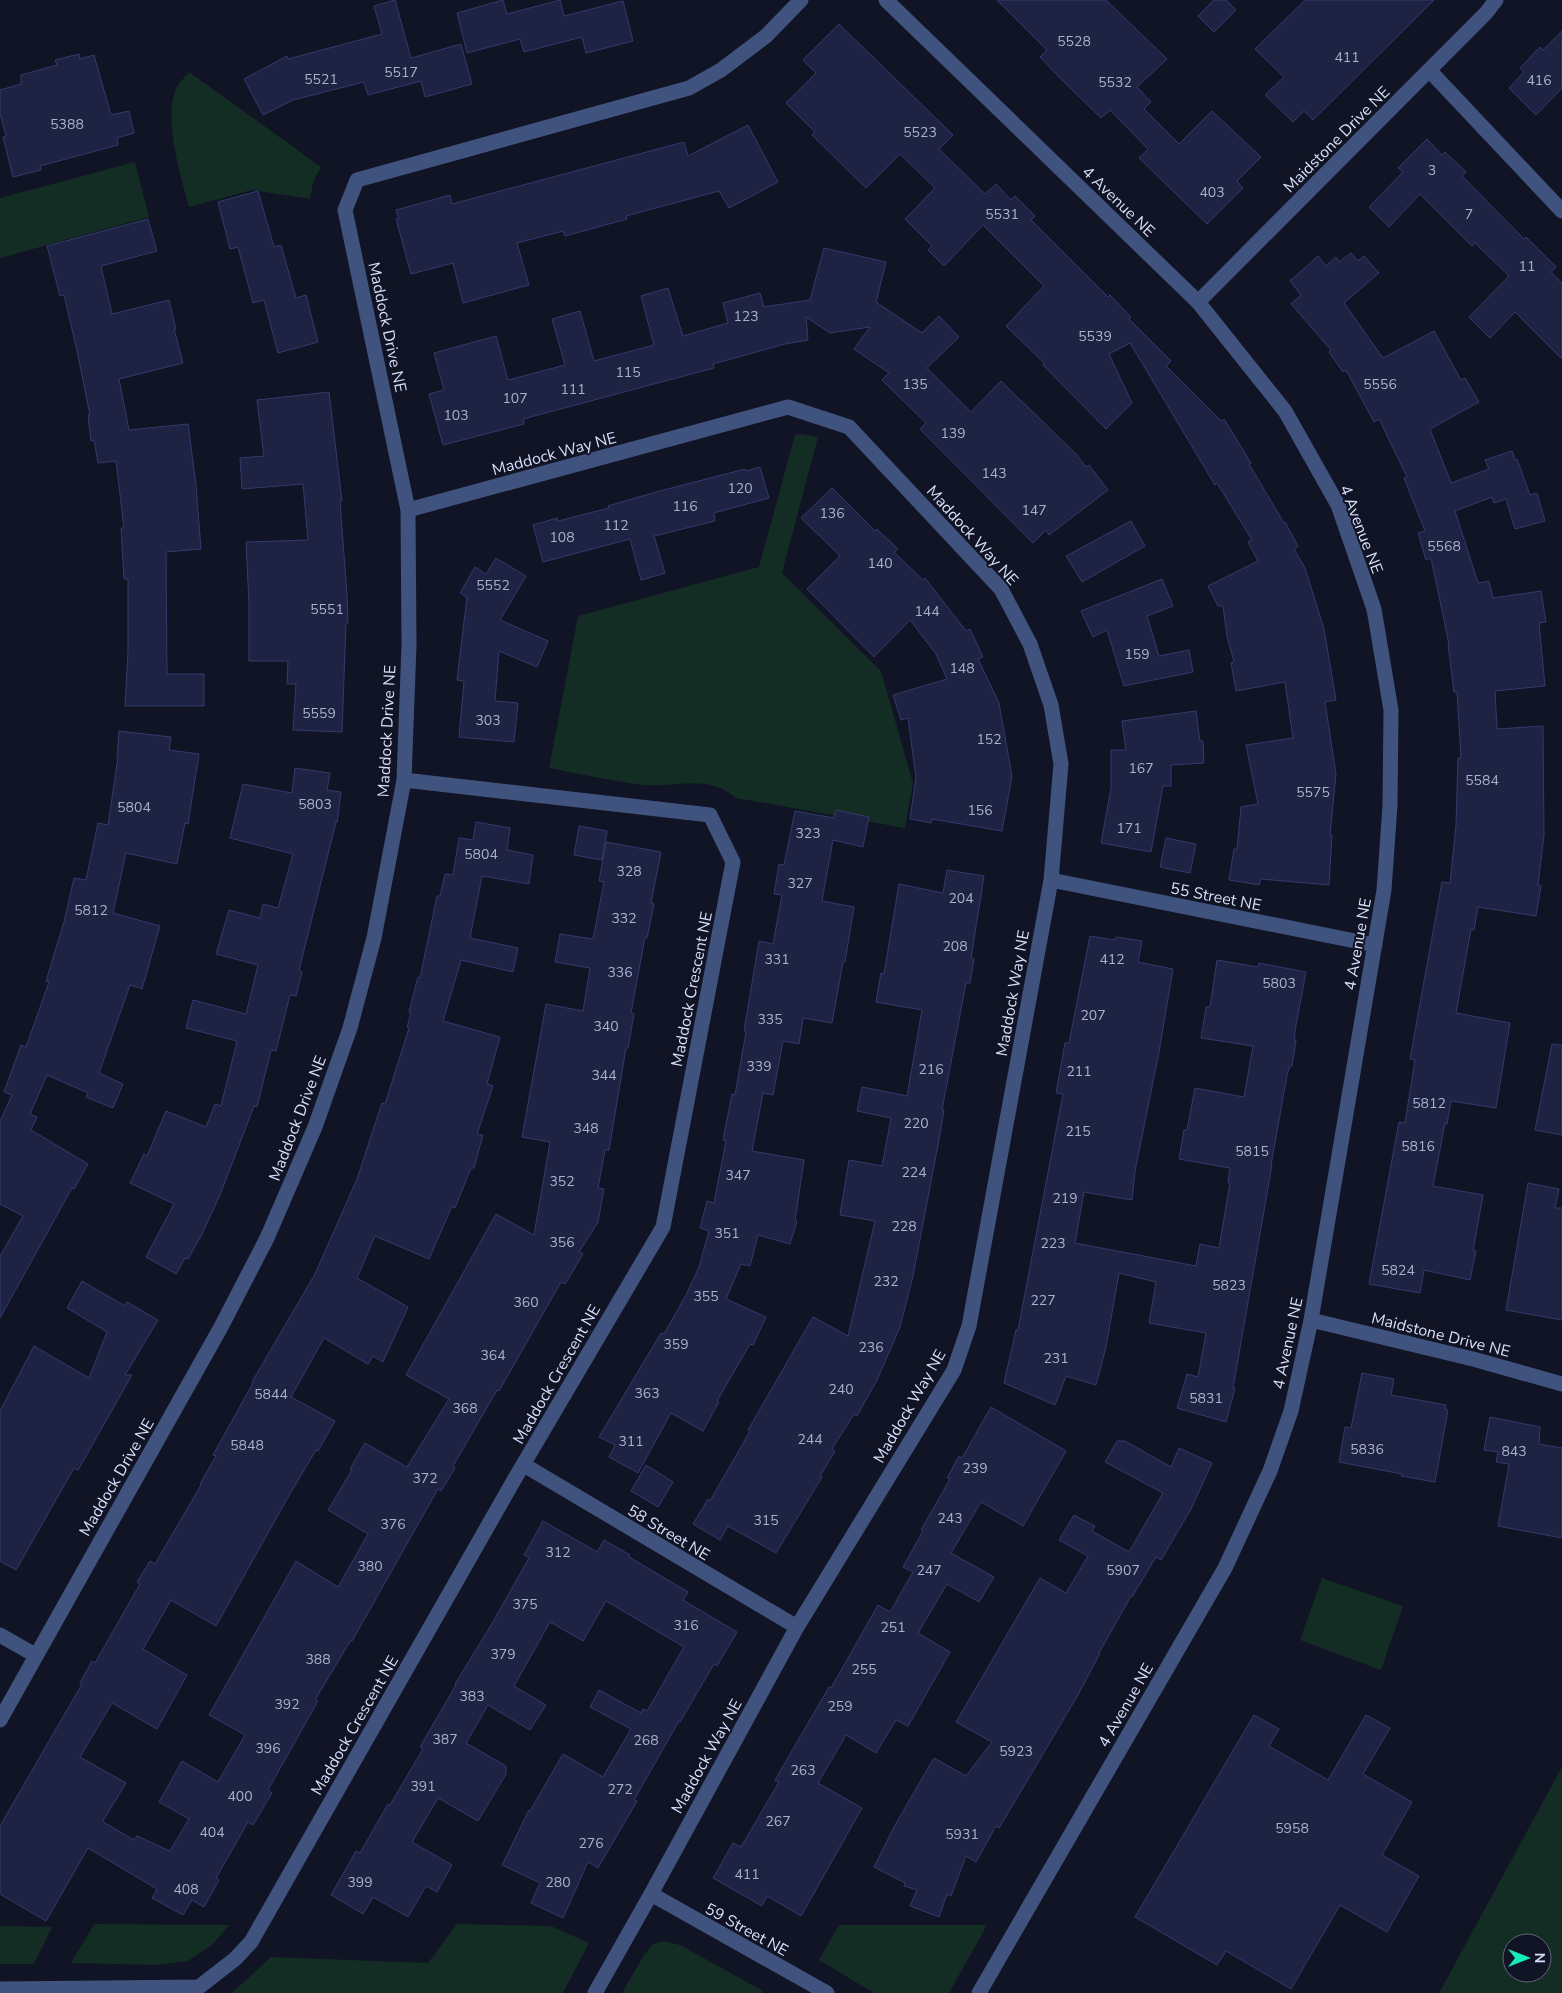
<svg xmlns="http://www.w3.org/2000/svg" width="1562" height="1993" font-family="'Nunito Sans',sans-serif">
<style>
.green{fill:#142d24;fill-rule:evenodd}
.building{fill:#1f2343;stroke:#333a6d}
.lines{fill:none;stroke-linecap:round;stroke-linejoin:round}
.minor{stroke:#40527e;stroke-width:15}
.labels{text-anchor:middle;stroke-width:4;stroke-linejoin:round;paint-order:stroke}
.number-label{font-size:14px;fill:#a9b0cd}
.street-label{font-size:16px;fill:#d7dffb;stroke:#111424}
</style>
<rect width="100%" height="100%" fill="#111424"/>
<path class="green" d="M189 72 321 167 313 182 310 199 252 190 189 207C181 178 162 115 177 87 180 82 185 77 189 72Z
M135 162 149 217 0 258V198Z
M801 434 818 437 782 573 881 671 913 783 905 828 736 798C707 773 677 788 644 785 612 781 580 774 549 768L578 616 759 567 795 435Z
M1322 1578 1403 1606 1381 1670 1300 1640Z
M1562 1767V1993H1439ZM1512 1943H1542V1973H1512Z
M94 1924 229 1925 213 1944 188 1961 157 1965 71 1963Z
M457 1924 551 1926 589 1943 563 1993H232L271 1957 428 1963Z
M839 1925H987L949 1993H874L819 1960Z
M0 1926 52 1927 34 1964H0Z
M663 1941 680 1945 763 1991 762 1993H622L644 1955 652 1945Z"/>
<path class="building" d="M395 0 411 58 461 44 472 84 425 97 421 81 368 95 364 82 293 100 263 115 244 79 287 56 288 59 382 34 374 6Z
M503 0 507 14 560 0 564 16 623 1 633 41 586 53 582 37 524 52 520 39 467 53 457 13Z
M997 0H1106L1167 59 1137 87 1151 102 1144 109 1179 144 1212 111 1261 157 1237 181 1243 188 1207 224 1139 158 1148 149 1110 110 1101 118 1060 78 1040 57 1047 50Z
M1214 0H1226L1236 10 1214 32 1198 16Z
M1305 0H1434L1313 120 1304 111 1293 122 1265 95 1284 77 1255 49Z
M839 24 953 135 939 149 985 194 996 184 1011 200 1015 196 1035 216 1031 220 1108 297 1110 295 1131 317 1129 319 1171 361 1166 366 1221 421 1224 419 1251 463 1249 464 1284 523 1285 522 1298 546 1294 549 1305 568 1324 629 1336 700 1325 702 1336 774 1330 834 1332 835 1329 885 1261 879 1259 885 1229 880 1234 849H1237L1241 807 1258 804 1246 745 1293 738 1285 682 1236 691 1231 663 1234 662 1227 636 1223 606H1218L1208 586 1258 561 1248 542 1252 540 1217 483 1215 485 1130 343 1109 354 1132 403 1106 429 1043 365 1044 363 1006 326 1044 286 983 225 944 266 928 250 932 246 905 219 935 188 900 154 866 188 812 135 815 132 786 103 816 73 803 60Z
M1562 31V88L1536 115 1509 88 1524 72 1520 68 1540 47 1543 50Z
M79 54 80 59 94 55 111 115 129 111 134 133 117 138 118 145 40 166 41 170 13 177 3 137 6 136 0 114V90L21 84V75L57 65 55 60Z
M748 125 778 182 729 208 719 191 626 216 627 219 565 236 563 231 517 243 529 285 463 303 453 263 411 274 396 219H399L396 210 450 195 452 204 684 142 688 156Z
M1427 139 1442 155 1445 152 1466 172 1462 176 1524 239 1526 237 1556 267 1551 272 1562 283V359L1515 312 1490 338 1469 317 1509 276 1475 243 1472 246 1420 194 1389 227 1369 207 1403 172 1398 168Z
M258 191 274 247 281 245 296 298 306 295 318 342 278 353 264 300 253 303 238 247 230 249 218 202Z
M148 219 157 251 101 266 112 314 169 300 176 329H174L183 363 119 379 129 430 188 424 196 485 201 549 166 552 167 674H204V706H125L128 651V579H124L121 528H124L116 461 98 463 94 440 91 441 88 415H90L78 355 64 295 60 296 47 246Z
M824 248 886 262 876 302 922 333 939 316 959 337 927 368 971 412 1001 381 1076 454 1086 467 1089 465 1108 490 1049 535 1046 530 1033 543 920 429 926 423 882 380 889 373 854 349 870 327 830 333 806 317 808 340 785 344 713 364 714 368 523 419 524 424 443 445 429 394 444 390 434 353 496 336 508 380 565 365 552 319 580 311 594 361 654 345 641 296 668 288 683 336 728 323 723 303 760 293 764 307 810 300Z
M1351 253 1358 261 1364 256 1379 273 1344 303 1383 358 1434 331 1461 380 1465 378 1479 402 1430 429 1451 483 1489 469 1485 460 1512 451 1515 460 1517 459 1530 495 1537 493 1545 521 1515 529 1506 499 1494 503 1492 497 1455 511 1478 583 1489 581 1493 598 1541 591 1546 622 1539 623 1545 686 1495 691 1497 729 1543 726 1544 835 1538 885 1541 886 1536 916 1478 907 1474 930 1471 929 1456 1013 1510 1023 1496 1108 1451 1101 1447 1124 1445 1123 1433 1186 1483 1195 1473 1251H1476L1470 1280 1424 1270 1420 1293 1369 1284 1399 1122 1405 1123 1415 1060 1410 1059 1442 882 1450 883 1456 825 1458 758H1461L1457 692H1454L1448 644H1449L1431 558 1426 560 1418 533 1425 531 1404 478 1407 477 1379 419 1374 422 1346 370 1343 372 1329 352 1331 350 1291 304 1301 295 1290 281 1318 256 1326 266 1336 257 1339 262Z
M329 392 342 501H340L347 595 348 623H346L342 732 293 730 296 684H287L288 661H249V603L246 542 308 540 303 484 242 489 240 458 264 456 257 400Z
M760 467 769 498 714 513 715 521 654 536 665 573 641 580 630 539 543 562 533 525 557 518 558 521 609 508 608 506 656 492 745 469 746 471Z
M832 488 875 531 877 529 898 549 894 552 923 580 925 578 966 631 970 629 983 657 978 659 999 703 1012 776 1002 831 932 819 931 823 910 819 916 778 908 718 901 720 893 695 947 679 936 654 910 620 874 657 807 589 840 556 801 518Z
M1131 521 1145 546 1082 582 1066 556Z
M496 558 526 576 500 620 548 641 537 667 499 651 495 701 518 703 514 742 459 737 464 681 457 680 467 597 460 593 475 567 486 574Z
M1162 579 1173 606 1147 616 1159 656 1189 650 1193 672 1124 686 1107 630 1093 637 1081 611Z
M1196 711 1200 741H1203L1204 763 1171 765V786H1163L1151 852 1101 843 1111 788V750H1126L1122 721Z
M119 731 171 737 169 750 199 754 188 824 185 823 177 864 126 853 113 913 160 926 142 989 130 985 99 1073 123 1084 113 1108 86 1097 88 1093 47 1075 30 1114 37 1117 31 1130 88 1164 74 1189 72 1188 0 1318V1256L23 1216 0 1204V1121L12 1095 4 1092 21 1045 26 1047 49 982 46 981 64 922 74 878 86 880 98 823 108 825 118 757H117Z
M295 768 330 773 327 790 341 792 337 823 336 822 299 970 302 972 296 996 290 995 276 1051 271 1050 257 1107 254 1106 220 1195 202 1234 188 1259 185 1258 176 1274 146 1257 174 1204 130 1183 144 1154 147 1156 166 1111 206 1127 215 1104 221 1106 237 1041 186 1028 193 1000 246 1014 258 965 216 954 229 910 260 918 263 904 278 908 293 854 230 838 243 784 292 793Z
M836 810 869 817 863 847 833 840 822 901 854 907 845 962H843L832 1023 803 1018 799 1044 783 1041 773 1095 763 1093 752 1151 804 1160 795 1220 797 1221 790 1244 758 1235 750 1266 741 1264 726 1299 766 1317 753 1345 750 1344 717 1401 719 1402 703 1431 671 1413 638 1473 609 1457 615 1445 599 1437 661 1333 664 1334 686 1295 699 1267 709 1231 700 1228 707 1201 714 1203 726 1141 723 1140 732 1094 735 1095 746 1032 744 1031 759 941 773 944 782 895 774 894 779 864 784 865 795 811 834 818Z
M476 822 510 828 507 850 533 855 529 884 482 876 470 938 518 948 513 972 461 960 443 1021 500 1037 487 1084 493 1086 477 1134 483 1135 474 1168H471L455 1208 452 1206 429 1259 375 1236 357 1278 408 1307 383 1362 373 1356 368 1364 324 1338 291 1397 335 1421 318 1451 316 1450 287 1499 216 1626 171 1600 143 1649 187 1675 157 1729 112 1703 80 1757 126 1783 103 1821 105 1823 134 1840 137 1836 170 1851 189 1819 159 1802 182 1761 218 1782 245 1735 209 1715 296 1561 338 1587 368 1534 328 1510 352 1470 350 1469 365 1443 407 1467 449 1399 406 1375 496 1214 534 1235 550 1142 522 1137 536 1060 546 1004 583 1011 590 968 555 962 560 934 593 939 604 882 599 881 606 842 661 852 651 903 654 904 647 938 645 937 631 1013 634 1014 628 1048H626L609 1150H605L598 1188 604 1189 598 1222 579 1252 583 1254 565 1284 561 1282 499 1391 497 1390 453 1466 455 1468 441 1491 438 1489 352 1641 351 1640 315 1700 318 1701 268 1790 272 1793 253 1825 248 1822 216 1878 219 1880 204 1907 192 1900 183 1915 152 1898 157 1889 88 1848 46 1921 0 1894V1826L82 1684 80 1683 92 1661 95 1663 140 1584 137 1582 150 1561 155 1564 201 1485 200 1484 216 1456 213 1455 253 1383 252 1382 315 1274 357 1179 382 1103 385 1104 409 1028 407 1027 411 1013 409 1012 418 977 420 978 437 896H440L445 874 453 875 459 838 473 840Z
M579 826 607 831 602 860 574 855Z
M1166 838 1196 844 1190 873 1160 867Z
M947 870 984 876 971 958 974 959 970 983H966L942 1110H944L938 1145 913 1276 900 1327 877 1380 857 1416 854 1414 832 1449 835 1451 820 1476 822 1477 776 1553 728 1526 720 1540 693 1524 708 1499 710 1501 750 1431 748 1430 813 1317 848 1336 875 1221 840 1215 849 1160 882 1166 891 1118 857 1111 862 1087 907 1096 922 1010 876 1002 881 973 884 974 899 884 943 893Z
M1090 936 1115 940 1116 937 1142 941 1138 962 1173 969 1159 1052 1135 1171 1132 1200 1084 1192 1075 1243 1196 1266 1200 1244 1219 1248 1230 1183 1228 1182 1230 1168 1179 1159 1184 1130H1187L1195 1088 1244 1097 1253 1046 1201 1038 1206 1007H1210L1217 960 1258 967 1259 963 1306 972 1296 1025 1294 1040H1296L1292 1066H1290L1287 1075 1271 1165H1272L1233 1388H1235L1226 1422 1177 1408 1187 1374 1198 1377 1206 1333 1149 1323 1156 1282 1119 1273 1106 1347 1096 1385 1066 1376 1055 1405 1004 1383 1016 1330H1018L1063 1094 1056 1093 1065 1043H1069Z
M1552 1044 1562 1045V1135L1535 1130Z
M1528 1183 1559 1189 1555 1208H1562V1320L1506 1310Z
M82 1281 125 1306 127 1302 158 1320 125 1375H132L78 1470 74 1468 16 1570 0 1561V1411L34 1346 89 1378 107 1332 67 1308Z
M1362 1373 1394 1379 1391 1395 1446 1405 1445 1409 1448 1410 1435 1482 1401 1476 1402 1474 1339 1462 1345 1427 1351 1428Z
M991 1407 1066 1451 1023 1526 981 1502 951 1553 994 1577 979 1602 947 1584 918 1633 950 1652 908 1726 896 1720 876 1753 846 1735 818 1783 862 1808 801 1916 767 1896 762 1906 713 1878 733 1843 741 1847 779 1782 775 1780 829 1687 831 1688 878 1605 890 1612 913 1572 903 1567 923 1531 921 1530 950 1479 947 1478 959 1456 962 1458Z
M1490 1417 1540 1427 1539 1444 1562 1448V1538L1498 1526 1509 1464 1496 1462 1498 1452 1484 1450Z
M1117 1441H1125L1171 1467 1179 1448 1212 1463 1191 1509 1161 1560 1156 1557 1132 1597 1131 1596 1099 1653H1100L1078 1695 999 1828 996 1826 976 1862 966 1856 951 1896 947 1894 939 1917 910 1906 917 1890 904 1886 905 1883 874 1867 895 1825 934 1758 966 1776 992 1742 956 1722 1040 1578 1066 1593 1088 1556 1059 1540 1074 1515 1095 1526 1092 1531 1129 1552 1163 1493 1105 1462Z
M646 1465 673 1482 658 1507 631 1491Z
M543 1521 597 1552 604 1540 630 1555 629 1557 688 1592 683 1600 737 1632 717 1666 714 1664 680 1722 679 1721 634 1800 637 1801 598 1868 588 1862 563 1918 531 1903 540 1883 502 1865 529 1810 530 1811 563 1754 603 1777 631 1729 590 1707 599 1690 641 1713 643 1709 647 1711 684 1647 606 1601 583 1641 550 1622 514 1686 546 1705 530 1730 488 1705 466 1743 506 1766V1774L478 1821 438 1798 412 1842 452 1865 437 1892 426 1886 408 1917 373 1897 363 1914 331 1895 356 1851 360 1853 388 1804 390 1805 423 1749 420 1747 456 1685 455 1684 490 1627 529 1558 524 1555Z
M1254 1715 1279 1729 1269 1746 1328 1780 1366 1715 1390 1728 1363 1774 1412 1802 1382 1855 1419 1876 1387 1932 1340 1905 1291 1989 1226 1951 1217 1965 1135 1917Z"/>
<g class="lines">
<path class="minor" d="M886 0 1198 302 1285 411 1338 505 1374 609 1391 710 1390 805 1384 890 1311 1320 1291 1411 1270 1471 1225 1568 979 1993
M1429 70 1562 211
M1198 302 1486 13 1496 0
M408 510 788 407 849 427 1001 589 1030 644 1051 705 1061 764 1051 880 969 1326 954 1370 797 1627 651 1894 595 1993
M1051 880 1375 945
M1311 1320 1473 1359 1562 1384
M524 1465 797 1627
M0 1635 35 1655
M0 1720 221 1327 267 1238 315 1127 350 1028 374 938 404 780 409 645 408 510 345 210 357 180 689 88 721 70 766 36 801 0
M651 1894 827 1993
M0 1989 199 1987 235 1959 251 1942 514 1480 663 1227 733 862 710 815 404 780"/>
</g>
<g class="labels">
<g class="number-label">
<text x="1074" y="46">5528</text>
<text x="1347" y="62">411</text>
<text x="401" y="77">5517</text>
<text x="321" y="84">5521</text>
<text x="1539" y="85">416</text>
<text x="1115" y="87">5532</text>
<text x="67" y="129">5388</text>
<text x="920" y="137">5523</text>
<text x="1432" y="175">3</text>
<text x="1212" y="197">403</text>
<text x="1002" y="219">5531</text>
<text x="1469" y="219">7</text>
<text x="1527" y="271">11</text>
<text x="746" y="321">123</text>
<text x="1095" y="341">5539</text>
<text x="628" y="377">115</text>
<text x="915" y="389">135</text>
<text x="1380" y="389">5556</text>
<text x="573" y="394">111</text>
<text x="515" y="403">107</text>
<text x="456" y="420">103</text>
<text x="953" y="438">139</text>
<text x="994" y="478">143</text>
<text x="740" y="493">120</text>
<text x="685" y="511">116</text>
<text x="1034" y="515">147</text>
<text x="832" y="518">136</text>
<text x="616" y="530">112</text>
<text x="562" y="542">108</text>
<text x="1444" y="551">5568</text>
<text x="880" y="568">140</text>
<text x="493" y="590">5552</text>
<text x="327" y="614">5551</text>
<text x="927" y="616">144</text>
<text x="1137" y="659">159</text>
<text x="962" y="673">148</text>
<text x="319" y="718">5559</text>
<text x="488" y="725">303</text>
<text x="989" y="744">152</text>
<text x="1141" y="773">167</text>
<text x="1482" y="785">5584</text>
<text x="1313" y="797">5575</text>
<text x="315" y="809">5803</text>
<text x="134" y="812">5804</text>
<text x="980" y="815">156</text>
<text x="1129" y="833">171</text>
<text x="808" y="838">323</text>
<text x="481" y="859">5804</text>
<text x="629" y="876">328</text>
<text x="800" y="888">327</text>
<text x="961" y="903">204</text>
<text x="91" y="915">5812</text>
<text x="624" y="923">332</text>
<text x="955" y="951">208</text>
<text x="777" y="964">331</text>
<text x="1112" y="964">412</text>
<text x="620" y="977">336</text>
<text x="1279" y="988">5803</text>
<text x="1093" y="1020">207</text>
<text x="770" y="1024">335</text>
<text x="606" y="1031">340</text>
<text x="759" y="1071">339</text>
<text x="931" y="1074">216</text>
<text x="1079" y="1076">211</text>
<text x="604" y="1080">344</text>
<text x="1429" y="1108">5812</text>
<text x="916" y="1128">220</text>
<text x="586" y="1133">348</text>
<text x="1078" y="1136">215</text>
<text x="1418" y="1151">5816</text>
<text x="1252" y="1156">5815</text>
<text x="914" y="1177">224</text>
<text x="738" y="1180">347</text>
<text x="562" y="1186">352</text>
<text x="1065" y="1203">219</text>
<text x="904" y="1231">228</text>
<text x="727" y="1238">351</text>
<text x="562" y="1247">356</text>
<text x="1053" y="1248">223</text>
<text x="1398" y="1275">5824</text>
<text x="886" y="1286">232</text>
<text x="1229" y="1290">5823</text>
<text x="706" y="1301">355</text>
<text x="1043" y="1305">227</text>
<text x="526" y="1307">360</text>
<text x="676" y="1349">359</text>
<text x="871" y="1352">236</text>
<text x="493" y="1360">364</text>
<text x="1056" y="1363">231</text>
<text x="841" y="1394">240</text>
<text x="647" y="1398">363</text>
<text x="271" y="1399">5844</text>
<text x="1206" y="1403">5831</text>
<text x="465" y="1413">368</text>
<text x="810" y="1444">244</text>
<text x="631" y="1446">311</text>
<text x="247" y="1450">5848</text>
<text x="1367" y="1454">5836</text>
<text x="1514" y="1456">843</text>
<text x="975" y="1473">239</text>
<text x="425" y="1483">372</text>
<text x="950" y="1523">243</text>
<text x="766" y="1525">315</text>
<text x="393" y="1529">376</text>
<text x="558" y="1557">312</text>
<text x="370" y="1571">380</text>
<text x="929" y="1575">247</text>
<text x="1123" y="1575">5907</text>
<text x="525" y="1609">375</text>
<text x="686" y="1630">316</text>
<text x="893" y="1632">251</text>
<text x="503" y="1659">379</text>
<text x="318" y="1664">388</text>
<text x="864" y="1674">255</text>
<text x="472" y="1701">383</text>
<text x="287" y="1709">392</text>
<text x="840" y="1711">259</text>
<text x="445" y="1744">387</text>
<text x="646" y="1745">268</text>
<text x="268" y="1753">396</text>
<text x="1016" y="1756">5923</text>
<text x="803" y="1775">263</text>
<text x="423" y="1791">391</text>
<text x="620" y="1794">272</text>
<text x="240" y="1801">400</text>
<text x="778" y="1826">267</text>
<text x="1292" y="1833">5958</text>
<text x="212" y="1837">404</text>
<text x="962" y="1839">5931</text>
<text x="591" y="1848">276</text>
<text x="747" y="1879">411</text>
<text x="360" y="1887">399</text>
<text x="558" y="1887">280</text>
<text x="186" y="1894">408</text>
</g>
<g class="street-label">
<text transform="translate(1336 139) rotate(-45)" y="6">Maidstone Drive NE</text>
<text transform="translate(1119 201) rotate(44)" y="6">4 Avenue NE</text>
<text transform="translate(388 327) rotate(78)" y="6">Maddock Drive NE</text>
<text transform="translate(554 453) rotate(-15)" y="6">Maddock Way NE</text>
<text transform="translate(1362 529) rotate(69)" y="6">4 Avenue NE</text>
<text transform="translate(973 535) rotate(48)" y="6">Maddock Way NE</text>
<text transform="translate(386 731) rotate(-87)" y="6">Maddock Drive NE</text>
<text transform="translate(1216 896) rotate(11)" y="6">55 Street NE</text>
<text transform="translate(1357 944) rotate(-80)" y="6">4 Avenue NE</text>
<text transform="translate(691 989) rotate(-79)" y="6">Maddock Crescent NE</text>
<text transform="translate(1012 993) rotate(-80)" y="6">Maddock Way NE</text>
<text transform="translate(297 1118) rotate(-69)" y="6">Maddock Drive NE</text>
<text transform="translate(1441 1334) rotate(14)" y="6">Maidstone Drive NE</text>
<text transform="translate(1287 1343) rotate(-78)" y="6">4 Avenue NE</text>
<text transform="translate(556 1374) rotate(-60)" y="6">Maddock Crescent NE</text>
<text transform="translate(909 1406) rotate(-60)" y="6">Maddock Way NE</text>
<text transform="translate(116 1477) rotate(-60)" y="6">Maddock Drive NE</text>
<text transform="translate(669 1532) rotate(31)" y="6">58 Street NE</text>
<text transform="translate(1125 1705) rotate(-60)" y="6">4 Avenue NE</text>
<text transform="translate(354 1725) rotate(-60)" y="6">Maddock Crescent NE</text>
<text transform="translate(706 1756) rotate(-61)" y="6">Maddock Way NE</text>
<text transform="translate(747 1929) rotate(29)" y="6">59 Street NE</text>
</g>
</g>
<g transform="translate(1527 1958) rotate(90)"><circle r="24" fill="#111424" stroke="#60657a"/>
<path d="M0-4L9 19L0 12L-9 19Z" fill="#16e9ba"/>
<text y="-8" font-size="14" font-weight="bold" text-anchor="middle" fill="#d7dffb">N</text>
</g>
</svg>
